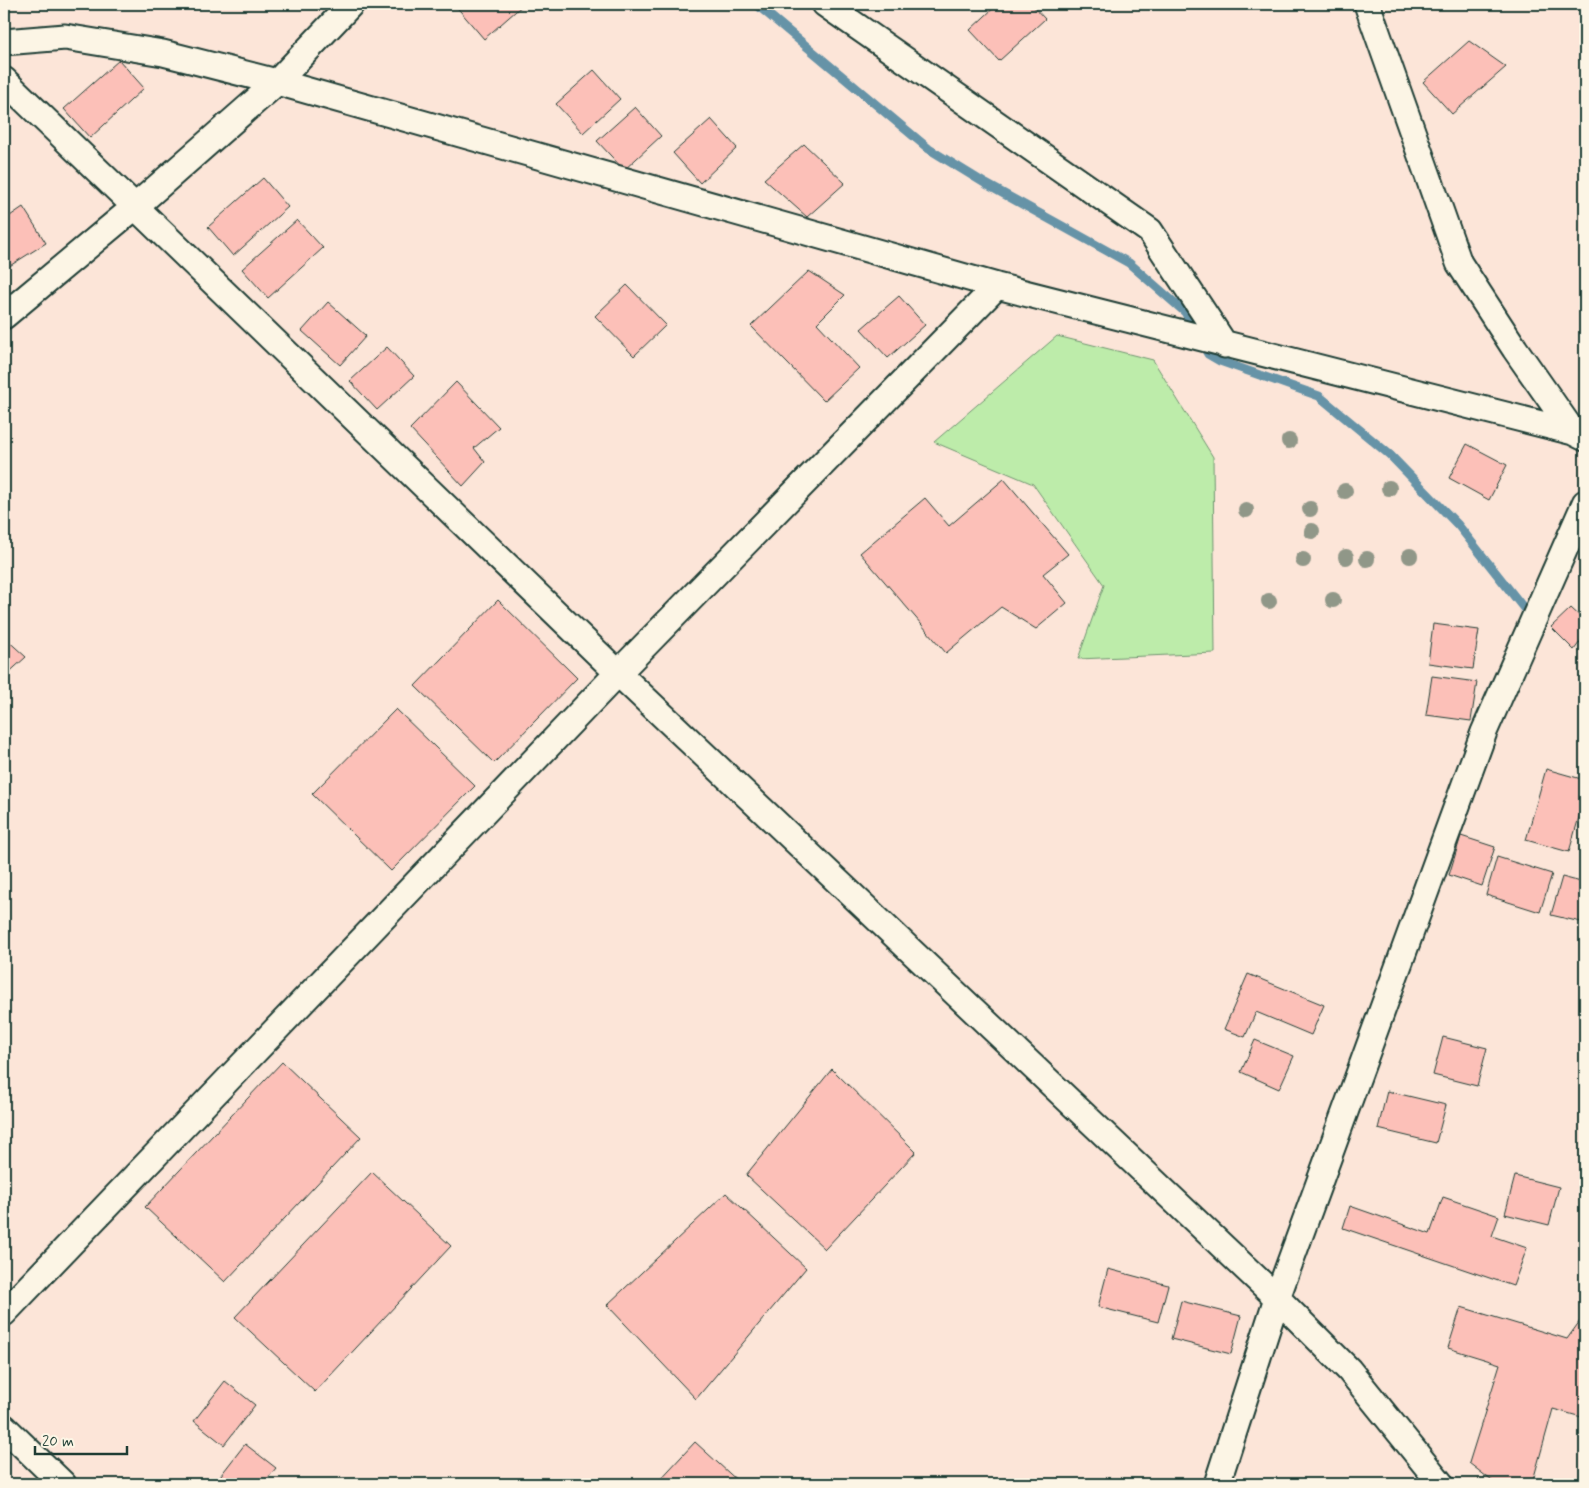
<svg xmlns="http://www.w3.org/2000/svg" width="1589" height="1488" font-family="Mynerve,sans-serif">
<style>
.green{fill:#bdecaa;stroke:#6e946f}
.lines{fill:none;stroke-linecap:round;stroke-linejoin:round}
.stream{stroke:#6693a7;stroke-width:9}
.building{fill:#fcc0b8;stroke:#1f3d34}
.minor-casing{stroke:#1f3d34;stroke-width:29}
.minor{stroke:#fcf5e5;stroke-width:25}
.tree{fill:#909788}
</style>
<rect width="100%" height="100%" fill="#fce5d8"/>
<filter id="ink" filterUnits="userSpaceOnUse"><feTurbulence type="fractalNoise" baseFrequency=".02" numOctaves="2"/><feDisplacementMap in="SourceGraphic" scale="10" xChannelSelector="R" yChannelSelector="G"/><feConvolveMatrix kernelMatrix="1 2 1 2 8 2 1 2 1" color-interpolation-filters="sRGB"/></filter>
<g filter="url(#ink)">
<path class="green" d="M1057 336 1153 360 1213 457 1215 653 1078 659 1104 585 1033 484 934 442Z"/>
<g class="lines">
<path class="stream" d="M756 4 929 149 986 184 1129 263 1185 312 1195 331
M1201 342 1208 354 1220 361 1319 396 1390 455 1458 525 1526 611"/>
</g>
<path class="building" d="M454 4H524L484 39Z
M998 4H1031L1045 19 999 61 970 30Z
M1469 41 1506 67 1452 114 1423 82Z
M119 60 144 88 90 138 64 109Z
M594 70 620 99 583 133 556 104Z
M635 107 661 136 624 170 597 141Z
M711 119 737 148 700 183 673 153Z
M804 144 845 183 807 217 764 179Z
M263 178 288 207 233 256 208 227Z
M23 207 46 243 8 267 4 261V220Z
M297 220 323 248 268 298 242 269Z
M809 271 845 295 817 323 859 368 824 401 751 326Z
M627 285 666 325 634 356 595 316Z
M899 296 925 325 888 358 861 329Z
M328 302 366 336 340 365 302 331Z
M387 347 414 376 377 410 350 381Z
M456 382 499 427 474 448 485 462 463 486 410 429Z
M1467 444 1507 465 1489 500 1449 478Z
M1004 479 1068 554 1043 574 1067 603 1036 629 1001 607 946 653 860 553 925 498 949 526Z
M498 600 577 678 494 763 415 686Z
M1571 608 1585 621V635L1574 650 1551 627Z
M1433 624 1479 630 1473 669 1428 663Z
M4 637 26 657 4 677Z
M1432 676 1477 682 1471 721 1426 715Z
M396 709 475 786 391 871 312 794Z
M1546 769 1585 780V796L1569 852 1526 840Z
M1461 836 1495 847 1482 886 1449 875Z
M1497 857 1552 874 1540 912 1486 895Z
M1562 877 1585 883V923L1551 915Z
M1248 974 1324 1005 1311 1035 1256 1012 1245 1037 1224 1029Z
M1443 1037 1487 1048 1477 1086 1433 1075Z
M1255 1040 1294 1056 1279 1089 1241 1072Z
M282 1062 361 1137 225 1282 145 1207Z
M832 1069 916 1152 825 1249 746 1175Z
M1387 1091 1446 1105 1436 1143 1378 1129Z
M372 1172 451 1246 315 1392 235 1317Z
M1515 1176 1559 1187 1549 1225 1505 1214Z
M726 1193 806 1268 696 1399 607 1305Z
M1443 1197 1499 1216 1492 1236 1527 1248 1513 1286 1343 1228 1350 1206 1430 1234Z
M1108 1269 1168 1285 1158 1322 1098 1307Z
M1181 1301 1241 1316 1231 1354 1171 1339Z
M1461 1307 1567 1339 1585 1314V1418L1553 1409 1532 1484H1496L1469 1463 1500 1364 1448 1348Z
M225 1381 255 1405 224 1445 194 1421Z
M695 1442 741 1484H656Z
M245 1444 276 1468 263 1484H214Z"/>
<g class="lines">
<defs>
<path id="minor" d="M825 4 1150 231 1225 345
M1367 4 1459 263 1515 349 1573 432
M4 42 65 37 163 53 277 82 997 286 1573 432 1585 438
M4 80 618 673 1277 1298 1349 1370 1441 1484
M4 316 136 206 277 82 351 4
M4 1313 618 673 997 286
M4 1427 63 1484
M1217 1484 1277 1298 1484 732 1585 503"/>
</defs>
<use href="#minor" class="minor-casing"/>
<use href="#minor" class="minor"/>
</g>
<g class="tree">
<circle cx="1289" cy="441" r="8"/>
<circle cx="1389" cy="488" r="8"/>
<circle cx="1345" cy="491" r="8"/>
<circle cx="1310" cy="509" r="8"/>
<circle cx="1246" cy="510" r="8"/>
<circle cx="1312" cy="531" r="8"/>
<circle cx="1410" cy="556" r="8"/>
<circle cx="1346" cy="557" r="8"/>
<circle cx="1367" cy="559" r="8"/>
<circle cx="1303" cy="560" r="8"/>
<circle cx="1333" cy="600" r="8"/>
<circle cx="1269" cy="601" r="8"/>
</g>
</g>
<rect width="1589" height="1488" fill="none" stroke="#fcf5e5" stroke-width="20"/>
<rect x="10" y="10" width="1569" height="1468" fill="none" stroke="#1f3d34" stroke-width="2" filter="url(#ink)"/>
<path d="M35 1446v8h92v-8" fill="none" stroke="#1f3d34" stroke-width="2.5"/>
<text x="42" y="1446" font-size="15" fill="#1f3d34" stroke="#fcf5e5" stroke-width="4" paint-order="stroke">20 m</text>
</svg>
